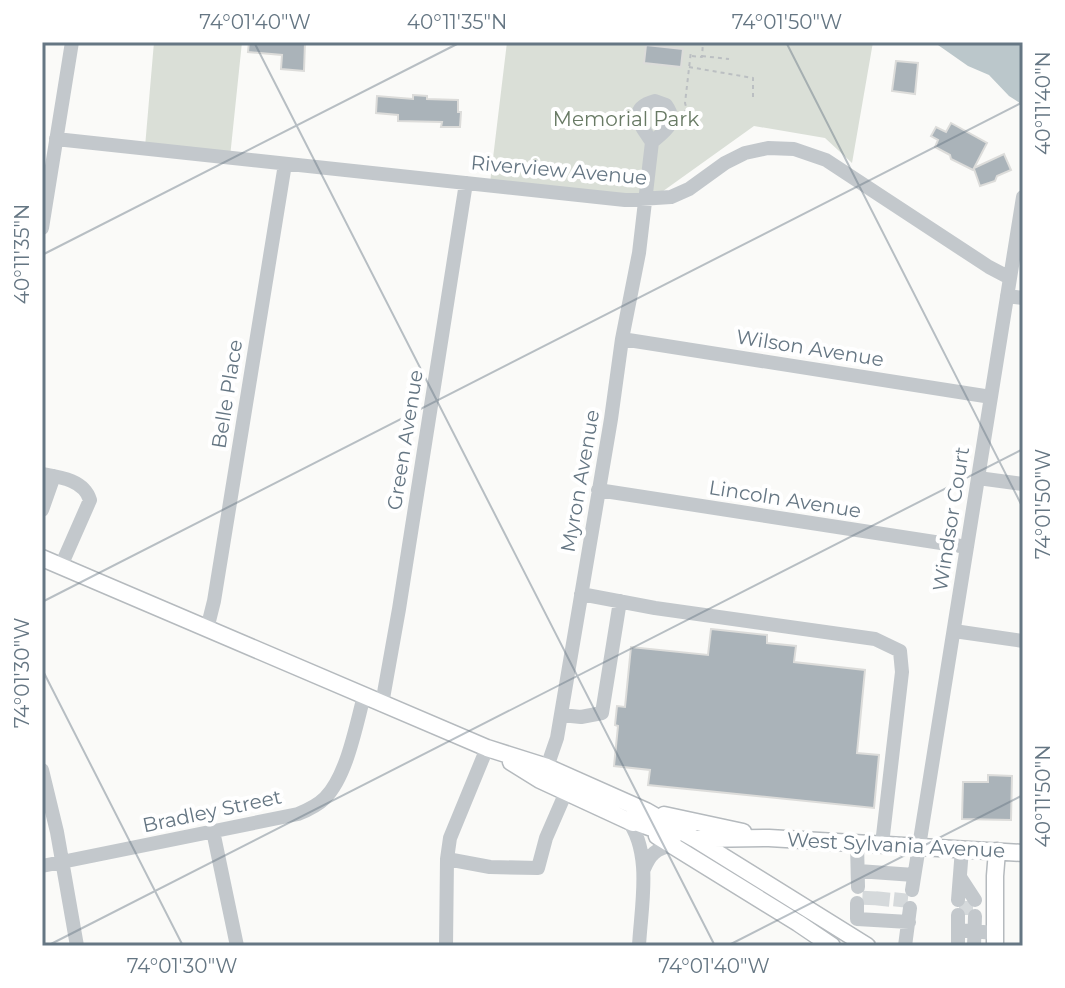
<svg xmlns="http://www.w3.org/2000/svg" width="1065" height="988" font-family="Montserrat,sans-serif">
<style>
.green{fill:#dadfd7}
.water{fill:#bbc7cb}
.building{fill:#aab3b9;stroke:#dcdcda;stroke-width:2}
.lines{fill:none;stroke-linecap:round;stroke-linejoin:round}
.minor-tunnel{stroke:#d5d9db;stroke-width:14;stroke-dasharray:14 7;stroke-linecap:butt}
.major-casing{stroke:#b5babe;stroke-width:19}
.path{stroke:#bbbfc2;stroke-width:2;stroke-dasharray:4 4;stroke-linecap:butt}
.minor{stroke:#c3c8cc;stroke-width:14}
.major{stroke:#fff;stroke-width:16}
.ticks{fill:none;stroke:#657683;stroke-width:2;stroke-opacity:0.45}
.labels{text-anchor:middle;stroke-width:8;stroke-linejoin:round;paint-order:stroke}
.park-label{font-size:20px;fill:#687a64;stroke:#fff}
.street-label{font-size:20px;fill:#657683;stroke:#fff}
.neatline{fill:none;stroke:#657683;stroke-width:3}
.ticks-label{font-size:20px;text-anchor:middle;fill:#657683}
</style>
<rect width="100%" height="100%" fill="#fafaf8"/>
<path class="green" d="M154 42H242L230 157 145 147Z
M507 42H873L852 163 825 138 754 126 652 199 490 183Z"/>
<path class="water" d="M939 42H1023V105L1009 96 989 75 968 66 938 45Z"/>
<path class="building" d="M249 42H305L304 71 281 69 282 55 248 52Z
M646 45 683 49 681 67 644 63Z
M896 61 918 63 915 94 892 91Z
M413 95 427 96V99L458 100V112H461L460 127H441L442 122 398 121V115L376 113 377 96 413 99Z
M951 123 987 143 974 168 1004 154 1011 170 997 176 995 181 980 186 974 169 973 170 951 159 950 155 935 147 938 140 931 136 936 127 946 132Z
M711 629 767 635V643L796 646 794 662 865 670 857 753 879 755 874 808 648 785 650 770 614 766 618 726 615 725 617 706 625 707 631 647 708 655Z
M988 775 1012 776 1011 820 962 819 963 782H988Z"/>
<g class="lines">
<path class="minor-tunnel" d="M869 905 870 886
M882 906 884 887
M900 907 902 889
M966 915V900"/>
<defs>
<path id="major" d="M42 558 487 748 547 767 646 811 695 839 867 946
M511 762 540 780 633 823
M664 815 743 832
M627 819 674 836
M657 836 798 923 832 946
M697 839 769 838 1023 853
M995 946V876L997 851"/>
</defs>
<use href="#major" class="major-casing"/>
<path class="path" d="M692 56 702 57 703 42
M702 56 729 59
M689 67 753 78V97
M684 112 687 110 685 103 691 51"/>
<path class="minor" d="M655 101 666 105C679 123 665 131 652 142 641 126 626 109 655 101Z
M56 139 625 200 671 197 689 189 725 163 745 153 768 148 794 149 826 160 989 267 1010 278
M42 228 72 42
M1007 296 1023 298
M622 339 991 397
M42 474C60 477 84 480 90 500L61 566
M978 478 1023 484
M598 490 967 547
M42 510 54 476
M581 594 655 608 875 639 900 651 902 672 882 844
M207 629 214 601 285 164
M954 631 1023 641
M382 704 399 609 466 183
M561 715 581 717 602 713 620 601
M547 767 557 738 611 419 622 339 639 253 652 142
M42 770 57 832 77 946
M627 819C653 853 641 906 639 946
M213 831 237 946
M857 843 858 887
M447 859 490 867 538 868 546 838 566 792
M42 866 298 814C308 810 317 806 325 798 347 776 356 725 364 696
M644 869C650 854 656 849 672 845
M858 871 914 875
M960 877 975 900
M912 890 1023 197
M958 900 962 849
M857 903V919L909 922
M958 930 995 933
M958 945V915
M446 946 447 859 450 838 487 748
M905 946 910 908
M974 946 975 916"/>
<use href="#major" class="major"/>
</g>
<path class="ticks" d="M254 42 715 946M786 42 1023 508M42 255 461 42M42 602 1023 102M42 669 183 946M47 946 1023 449M727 946 1023 795"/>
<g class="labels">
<g class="park-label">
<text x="626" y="126">Memorial Park</text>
</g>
<g class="street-label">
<text transform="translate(559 170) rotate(5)" y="7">Riverview Avenue</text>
<text transform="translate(810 348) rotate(9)" y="7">Wilson Avenue</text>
<text transform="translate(227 394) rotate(-81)" y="7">Belle Place</text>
<text transform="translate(405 440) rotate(-81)" y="7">Green Avenue</text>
<text transform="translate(580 481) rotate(-80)" y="7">Myron Avenue</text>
<text transform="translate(785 499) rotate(9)" y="7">Lincoln Avenue</text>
<text transform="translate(951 519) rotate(-81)" y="7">Windsor Court</text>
<text transform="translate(212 811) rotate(-12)" y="7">Bradley Street</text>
<text transform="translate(896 845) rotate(3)" y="7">West Sylvania Avenue</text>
</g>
</g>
<rect width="1065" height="988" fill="none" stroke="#ffffff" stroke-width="88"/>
<rect x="44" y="44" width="977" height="900" class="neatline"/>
<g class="ticks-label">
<text x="255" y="29">74°01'40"W</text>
<text x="457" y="29">40°11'35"N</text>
<text x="787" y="29">74°01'50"W</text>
<text transform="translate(1043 103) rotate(-90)" y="7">40°11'40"N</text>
<text transform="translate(22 254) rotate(-90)" y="7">40°11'35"N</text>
<text transform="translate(1043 504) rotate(-90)" y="7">74°01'50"W</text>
<text transform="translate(22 673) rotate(-90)" y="7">74°01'30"W</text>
<text transform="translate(1043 796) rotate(-90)" y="7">40°11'50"N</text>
<text x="182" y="973">74°01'30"W</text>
<text x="714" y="973">74°01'40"W</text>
</g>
</svg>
